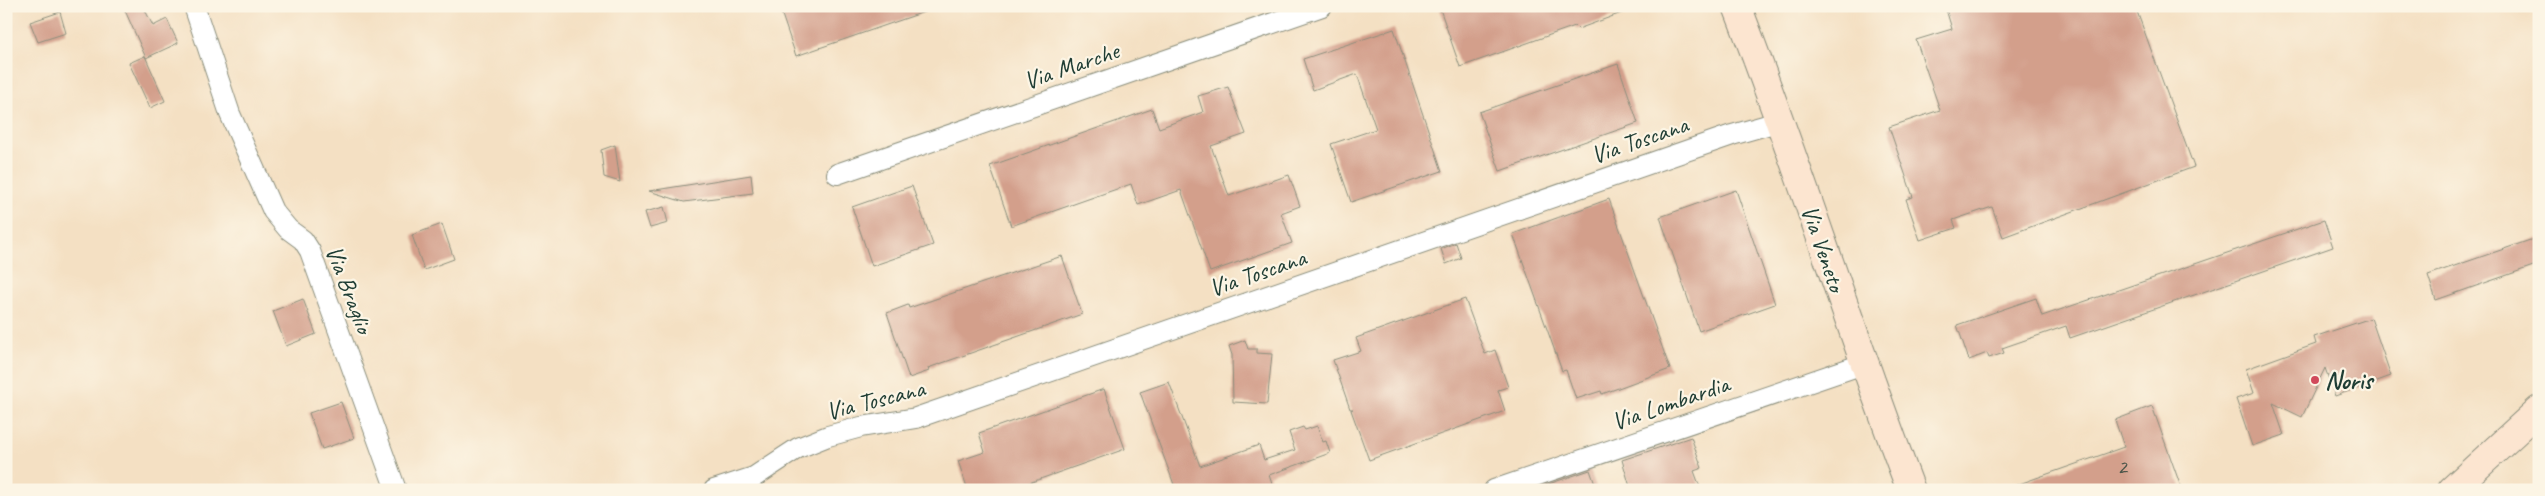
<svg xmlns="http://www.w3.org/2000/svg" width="2545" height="496" font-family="Caveat,sans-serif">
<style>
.building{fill:#d39f8b}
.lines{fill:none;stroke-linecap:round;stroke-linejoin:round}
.street-casing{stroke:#8a8e7c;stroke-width:22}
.secondary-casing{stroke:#8a8e7c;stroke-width:30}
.street{stroke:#fff;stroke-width:20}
.secondary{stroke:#fce5d0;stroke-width:28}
.poi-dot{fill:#d1495b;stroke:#fcf5e5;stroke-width:2}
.labels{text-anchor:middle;stroke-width:4.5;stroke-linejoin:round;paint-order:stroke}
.number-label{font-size:22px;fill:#4c564a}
.street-label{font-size:25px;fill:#1f3d34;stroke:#fcf5e5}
.poi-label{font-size:25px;font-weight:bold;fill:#1f3d34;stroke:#fcf5e5;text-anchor:start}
</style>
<rect width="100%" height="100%" fill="#fcf5e5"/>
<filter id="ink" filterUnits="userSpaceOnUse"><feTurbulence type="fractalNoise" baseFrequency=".02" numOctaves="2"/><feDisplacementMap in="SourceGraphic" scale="10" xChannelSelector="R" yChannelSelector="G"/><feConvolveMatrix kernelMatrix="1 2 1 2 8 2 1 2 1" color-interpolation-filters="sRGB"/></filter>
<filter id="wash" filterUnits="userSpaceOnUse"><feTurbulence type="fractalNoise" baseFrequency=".0096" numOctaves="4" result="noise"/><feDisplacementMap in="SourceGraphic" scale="20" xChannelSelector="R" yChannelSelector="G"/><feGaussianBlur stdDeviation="1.12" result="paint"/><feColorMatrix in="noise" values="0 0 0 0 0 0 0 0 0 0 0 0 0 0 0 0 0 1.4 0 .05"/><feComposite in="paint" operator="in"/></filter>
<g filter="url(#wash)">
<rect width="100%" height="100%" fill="#f4e0c3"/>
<g id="blocks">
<path class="building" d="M123 6H143L153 26 167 19 178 43 146 58Z
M779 6H933V9L796 56Z
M1439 6H1635V8L1578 29 1575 26 1460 67Z
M1945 6H2135L2194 167 2003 237 1992 207 1953 220 1956 228 1920 240 1906 199 1913 197 1889 127 1940 110 1916 40 1952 29Z
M60 12 66 33 38 42 30 22Z
M1394 29 1442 171 1351 202 1331 144 1376 129 1357 74 1313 90 1303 59Z
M145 56 165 101 150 108 129 63Z
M1618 64 1638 123 1500 171 1479 112Z
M1228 87 1246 134 1211 146 1229 196 1289 175 1300 206 1281 213 1292 243 1210 272 1181 190 1138 205 1131 184 1011 226 990 166 1152 109 1159 128 1203 112 1198 96Z
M615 145 620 182 604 177 601 150Z
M751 175 753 193 684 202 649 191Z
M912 186 933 245 872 266 852 207Z
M1736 190 1775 304 1699 331 1660 217Z
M1609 199 1670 369 1602 394 1601 391 1576 399 1566 370 1562 371 1513 234Z
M664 207 668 223 650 228 645 212Z
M2324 220 2333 247 2070 338 2066 326 2002 348 2004 353 1989 358 1987 353 1969 360 1957 325 2036 298 2042 316Z
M442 224 454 259 424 270 412 235Z
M2539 237V264L2436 300 2428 275Z
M1456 243 1461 258 1446 264 1441 249Z
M1062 256 1082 314 928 368 929 371 909 378 887 313 908 305 909 308Z
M303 299 316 334 286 346 273 311Z
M1465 299 1485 354 1495 350 1508 387 1498 390 1505 411 1369 460 1351 410 1353 409H1350L1333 360 1361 351 1356 338Z
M2371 318 2391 376 2335 396 2325 368 2302 417 2273 403 2284 435 2252 446 2236 399 2254 393 2246 369 2316 344 2314 337Z
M1245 340 1248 349H1257V353L1272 354 1267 404 1233 402 1232 355 1229 346Z
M1169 382 1200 466 1259 445 1264 460 1295 450 1289 432 1303 427 1305 430 1317 426 1323 442 1326 441 1330 453 1269 475 1274 490H1176L1140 392Z
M1104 389 1125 449 1009 490H968L958 461 985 452 979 433Z
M341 402 354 438 322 449 309 413Z
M2152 406 2182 490H2009L2008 488 2124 447 2115 420Z
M1691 437 1702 468 1694 471 1701 490H1631L1622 460Z
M1590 470 1597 490H1531Z"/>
</g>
</g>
<g filter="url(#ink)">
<use href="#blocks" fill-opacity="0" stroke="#8a8e7c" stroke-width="1"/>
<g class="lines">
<defs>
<path id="street" d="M194 6 230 114 273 211 288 229 303 240 310 251 396 490
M837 174 1322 6
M714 490 754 477 798 448 828 436 861 427 916 418 1732 135 1781 121
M1494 490 1863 364"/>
<path id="secondary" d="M1737 6C1799 166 1850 330 1911 490
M2452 490 2539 410"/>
</defs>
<use href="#street" class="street-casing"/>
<use href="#secondary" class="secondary-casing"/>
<use href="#street" class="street"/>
<use href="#secondary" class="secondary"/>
</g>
</g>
<circle class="poi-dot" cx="2315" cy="380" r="5"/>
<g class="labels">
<g class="number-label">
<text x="2122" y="474">2</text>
</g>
<g class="street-label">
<text transform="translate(1071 65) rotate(-19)" y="9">Via Marche</text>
<text transform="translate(1639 139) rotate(-19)" y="9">Via Toscana</text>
<text transform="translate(1824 248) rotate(71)" y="9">Via Veneto</text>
<text transform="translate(1257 272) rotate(-19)" y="9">Via Toscana</text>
<text transform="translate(350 289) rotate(69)" y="9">Via Braglio</text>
<text transform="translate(875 399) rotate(-14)" y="9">Via Toscana</text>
<text transform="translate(1670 402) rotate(-19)" y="9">Via Lombardia</text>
</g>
<g class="poi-label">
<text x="2325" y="389">Noris</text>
</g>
</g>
<rect width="2545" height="496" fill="none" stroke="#fcf5e5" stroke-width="25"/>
</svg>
